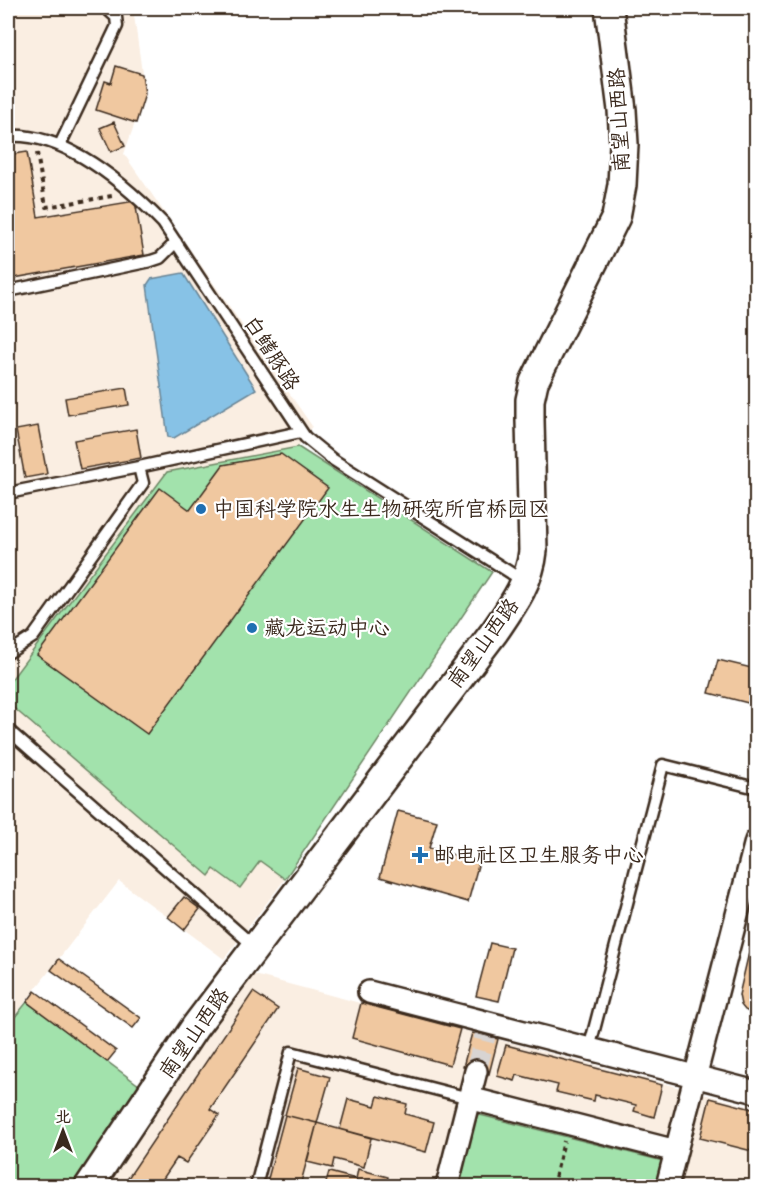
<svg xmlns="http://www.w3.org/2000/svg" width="764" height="1194" font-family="Itim,'LXGW WenKai TC',sans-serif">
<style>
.built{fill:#faeee2}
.green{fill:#a2e2ac;stroke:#6e8665;stroke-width:1.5}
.water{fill:#87c2e6;stroke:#698596;stroke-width:1.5}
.building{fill:#f0c8a0;stroke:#3b2a1e;stroke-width:1.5}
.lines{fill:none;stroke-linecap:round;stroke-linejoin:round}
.minor-tunnel{stroke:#d8d4d2;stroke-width:21;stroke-dasharray:21 10;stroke-linecap:butt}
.service-casing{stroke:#3b2a1e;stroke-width:15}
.minor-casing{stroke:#3b2a1e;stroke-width:26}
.tertiary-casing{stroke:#3b2a1e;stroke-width:32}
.path{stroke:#3b2a1e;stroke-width:4;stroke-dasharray:4.5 4.5;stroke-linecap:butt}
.service{stroke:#fff;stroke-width:10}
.minor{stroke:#fff;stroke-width:21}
.tertiary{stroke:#fff;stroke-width:27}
.poi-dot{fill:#1f6fb2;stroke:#fff;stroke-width:2}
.labels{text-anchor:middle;stroke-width:4.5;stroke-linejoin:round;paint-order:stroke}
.street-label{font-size:21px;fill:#3b2a1e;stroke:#fff}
.poi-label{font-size:21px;fill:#3b2a1e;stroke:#fff;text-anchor:start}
</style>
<rect width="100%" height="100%" fill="#fff"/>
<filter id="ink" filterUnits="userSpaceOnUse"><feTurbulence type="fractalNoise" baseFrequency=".0167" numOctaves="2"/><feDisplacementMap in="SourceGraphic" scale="12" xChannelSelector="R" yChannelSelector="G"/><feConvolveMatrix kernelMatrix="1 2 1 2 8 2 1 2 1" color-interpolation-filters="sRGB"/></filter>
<g filter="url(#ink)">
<path class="built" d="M8 8H133L145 94 124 154 312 426 298 447 492 572 285 879 224 959 119 881 9 1023 8 1022Z
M247 973 756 1108V1186H100Z"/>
<path class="green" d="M298 447 492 572 285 879 260 861 240 888 214 869 209 876 8 703V684L167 472Z
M27 1002 140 1086 71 1186H8V1022L10 1023Z
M476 1114 667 1162 661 1186H457Z"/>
<path class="water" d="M183 273 256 389 174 438 168 437 147 285 151 279Z"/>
<path class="building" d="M116 66 142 74 145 94 136 123 96 110 105 81 111 83Z
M114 122 125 146 111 152 100 128Z
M27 152 38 217 135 201 144 255 8 279V155Z
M126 388 129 405 68 415 65 398Z
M38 426 47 474 25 478 16 430Z
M136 429 141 458 80 469 74 440Z
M281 454 328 488 147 734 37 655 160 488 190 510 223 465Z
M718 660 756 669V705L709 693Z
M398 811 437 821 429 848 479 862 468 902 380 877Z
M184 897 200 909 184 930 168 917Z
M490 943 512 948 499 1001 476 996Z
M751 944 756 945V1016L745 1010 741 1005 739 995Z
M59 959 141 1018 133 1028 51 970Z
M35 991 116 1051 107 1062 27 1002Z
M253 992 278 1009 210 1109 219 1115 186 1163 177 1158 158 1186H134L126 1181Z
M361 1003 460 1029 450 1065 352 1038Z
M472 1033 498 1039 489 1074 463 1067Z
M506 1045 662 1085 654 1117 634 1111 636 1105 595 1095 594 1101 556 1092 558 1085 517 1075 515 1081 497 1076Z
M298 1068 330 1077 317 1123 285 1115Z
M378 1096 407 1104 405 1114 434 1122 426 1152 340 1129 348 1099 375 1106Z
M710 1098 756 1110V1152L700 1138Z
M285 1115 317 1123 300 1186H266Z
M317 1123 371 1138 364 1167 334 1159 332 1168 307 1162Z
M358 1169 388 1177 386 1186H325L329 1172 356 1179Z"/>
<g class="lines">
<path class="minor-tunnel" d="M476 1071 485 1036"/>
<defs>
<path id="service" d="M8 136C65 132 125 184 163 223L305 437 332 459 525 582
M60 145 117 26 116 17 106 8
M8 291 151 261 160 258 176 242
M8 493 139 467 300 432
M8 653 33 637 143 483 139 467
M8 730 255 947
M589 1049 663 765 756 788
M256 1186 291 1052 469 1098"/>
<path id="minor" d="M369 992 756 1092
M469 1098 676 1151
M447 1186 476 1071
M667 1186 756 841"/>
<path id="tertiary" d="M89 1186 195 1027 495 631C512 606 530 582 533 551L530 420V400L534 382 616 217 622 185 624 144 622 110 609 8"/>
</defs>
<use href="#service" class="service-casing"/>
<use href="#minor" class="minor-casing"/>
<use href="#tertiary" class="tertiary-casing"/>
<path class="path" d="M37 153 46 207 112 196
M553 1186 564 1141"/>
<use href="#service" class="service"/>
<use href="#minor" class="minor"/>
<use href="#tertiary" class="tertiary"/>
</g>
</g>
<g class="poi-dot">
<circle cx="201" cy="509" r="6"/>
<circle cx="252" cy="628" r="6"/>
<path d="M417 846h6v6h6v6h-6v6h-6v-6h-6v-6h6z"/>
</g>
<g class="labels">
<g class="street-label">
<text transform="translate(619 120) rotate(-93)" y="7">南望山西路</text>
<text transform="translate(272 353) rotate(57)" y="7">白鳍豚路</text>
<text transform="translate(483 643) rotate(-54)" y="7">南望山西路</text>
<text transform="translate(194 1033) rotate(-55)" y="7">南望山西路</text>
</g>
<g class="poi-label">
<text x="213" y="516">中国科学院水生生物研究所官桥园区</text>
<text x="264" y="635">藏龙运动中心</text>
<text x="434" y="862">邮电社区卫生服务中心</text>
</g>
</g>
<rect width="764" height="1194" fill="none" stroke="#fff" stroke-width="30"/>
<rect x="15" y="15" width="734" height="1164" fill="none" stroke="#3b2a1e" stroke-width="2" filter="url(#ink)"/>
<g transform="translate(63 1131)" stroke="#ffffff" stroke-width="4.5" paint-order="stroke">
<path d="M0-4.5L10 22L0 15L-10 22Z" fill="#3b2a1e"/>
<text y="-9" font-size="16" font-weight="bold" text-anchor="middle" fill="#3b2a1e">北</text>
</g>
</svg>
